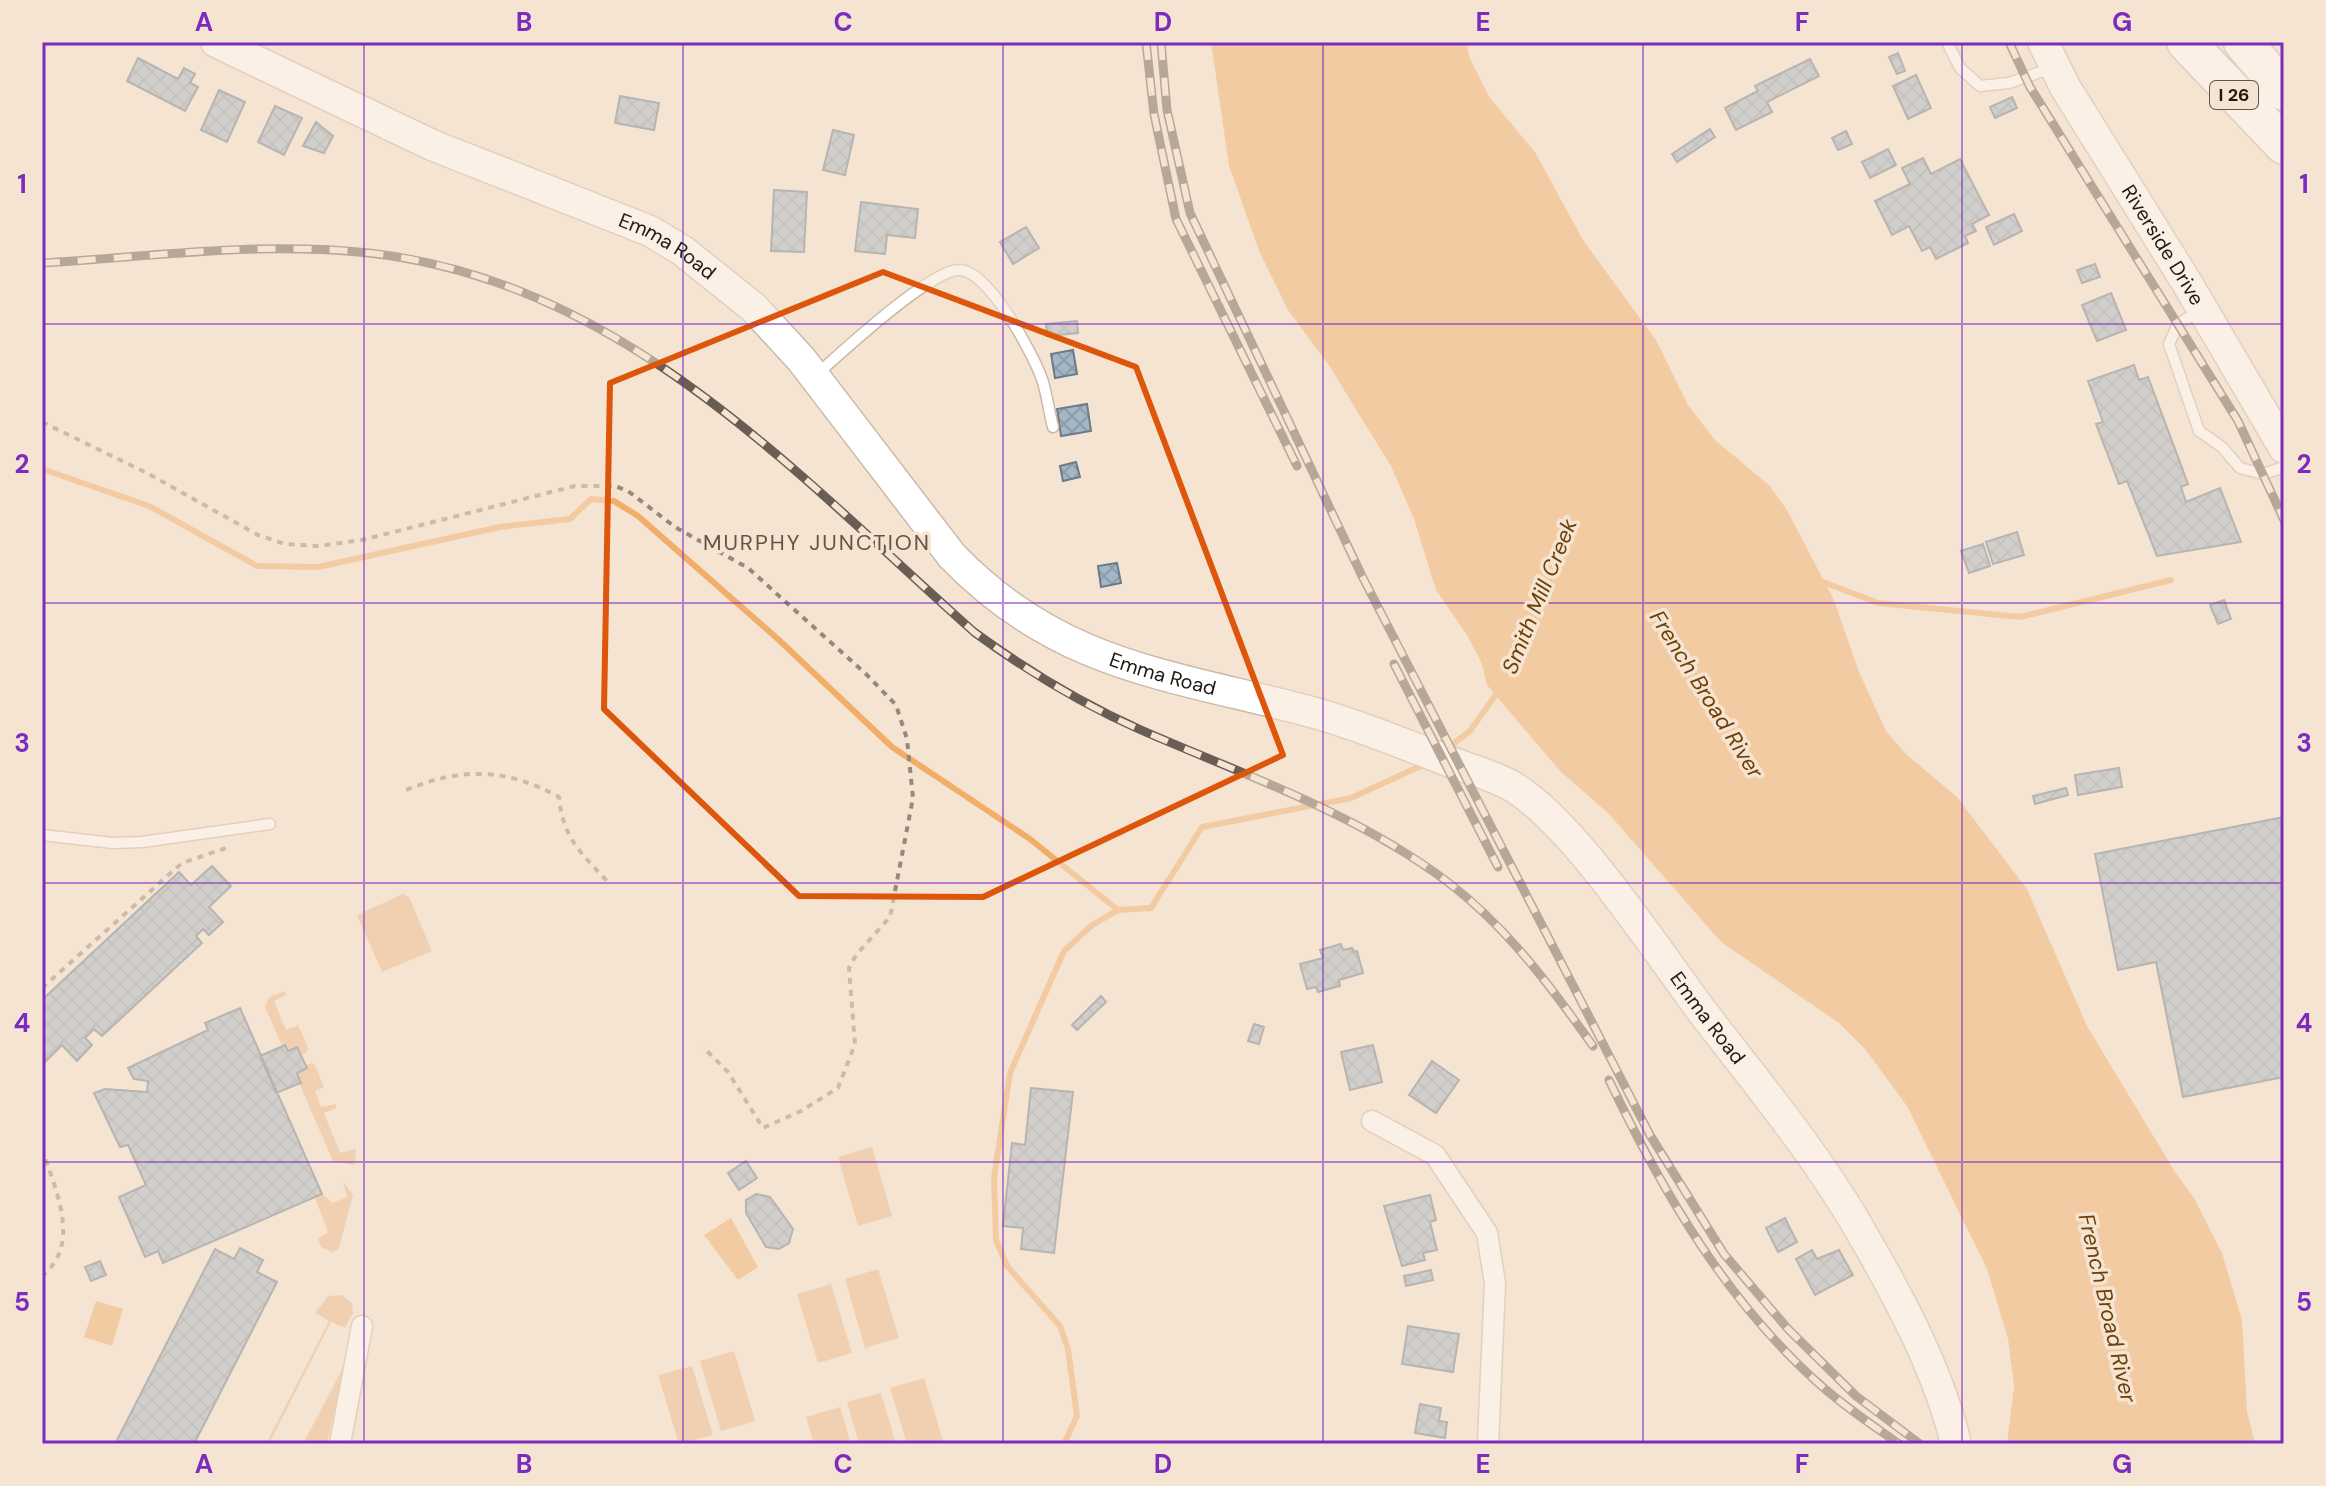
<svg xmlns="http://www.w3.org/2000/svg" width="2326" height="1486" font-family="'DM Sans',sans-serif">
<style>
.green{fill:#e8b887}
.water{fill:#f0ae69}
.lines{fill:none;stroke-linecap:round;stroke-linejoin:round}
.stream{stroke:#f0ae69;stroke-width:6}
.building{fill:url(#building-cross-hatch);stroke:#6a7b8a;stroke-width:2}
.lane-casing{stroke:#cbb9a8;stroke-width:13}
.street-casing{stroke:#cbb9a8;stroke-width:23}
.secondary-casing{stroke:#cbb9a8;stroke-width:33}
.highway-casing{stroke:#cbb9a8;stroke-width:41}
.path{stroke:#95897c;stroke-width:4;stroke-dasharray:6 6;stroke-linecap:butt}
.lane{stroke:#fff;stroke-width:10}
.street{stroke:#fff;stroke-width:20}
.secondary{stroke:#fff;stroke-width:30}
.highway{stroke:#fff;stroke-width:38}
.rail-casing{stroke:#685e53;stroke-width:9}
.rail{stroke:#f6e4d2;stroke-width:6;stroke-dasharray:18;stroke-linecap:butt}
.marked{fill:none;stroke:#de560c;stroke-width:6;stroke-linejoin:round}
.grid{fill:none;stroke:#7b2cbf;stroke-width:2;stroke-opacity:0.55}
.labels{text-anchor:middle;stroke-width:7;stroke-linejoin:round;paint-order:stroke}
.shield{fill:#f6e4d2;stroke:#60564c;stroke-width:2}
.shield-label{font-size:18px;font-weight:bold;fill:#1f1912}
.street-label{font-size:20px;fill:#1f1912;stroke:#f6e4d2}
.neighbourhood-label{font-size:22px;letter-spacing:2px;fill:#635445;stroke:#f6e4d2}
.water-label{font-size:22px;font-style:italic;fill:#6b4109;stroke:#f6e4d2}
.neatline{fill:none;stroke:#7b2cbf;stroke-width:3}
.grid-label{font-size:26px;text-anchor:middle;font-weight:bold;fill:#7b2cbf}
</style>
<defs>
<pattern id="building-cross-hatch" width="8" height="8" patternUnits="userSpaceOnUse" patternTransform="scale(2)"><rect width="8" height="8" fill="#a4b6c6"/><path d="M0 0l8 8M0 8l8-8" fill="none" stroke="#8d9ca9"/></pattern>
</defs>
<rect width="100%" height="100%" fill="#f6e4d2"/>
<path class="green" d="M403 894 409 897 432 951 382 972 357 915Z
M286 991V995L274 1001 286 1030 298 1025 308 1048 306 1053 289 1061 265 1007 269 997Z
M311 1063 315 1065 324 1087 315 1091 321 1107 336 1104V1108L324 1113 340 1153 356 1149 355 1165 333 1161 294 1071Z
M872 1147 892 1216 858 1226 838 1157Z
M343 1182 353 1195 339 1248 333 1252 321 1247 318 1239 328 1232 315 1198 322 1194 333 1203 347 1197Z
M878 1269 899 1338 865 1348 845 1279Z
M831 1284 852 1353 818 1363 797 1294Z
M342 1295 352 1303 353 1313 345 1328 331 1322 269 1444H266L329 1321 315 1313 328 1296Z
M734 1351 755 1421 721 1431 700 1361Z
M345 1364 327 1444H303Z
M692 1366 713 1435 679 1444 658 1375Z
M924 1378 944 1444H907L890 1388Z
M881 1393 896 1444H859L847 1402Z
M840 1407 851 1444H814L806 1417Z"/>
<path class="water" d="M1211 42H1467L1469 57 1490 98 1535 152 1583 240 1656 340 1688 405 1715 440 1769 485 1787 510 1834 600 1859 672 1886 731 1906 754 1957 797 2027 889 2087 1026 2175 1172 2194 1198 2222 1253 2242 1320 2247 1411 2255 1444H2007L2014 1386 2008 1339 1987 1269 1907 1106 1865 1049 1839 1023 1721 942 1608 813 1560 771 1487 685 1482 664 1467 635 1436 590 1414 519 1391 466 1328 364 1288 310 1260 253 1229 166Z
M731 1218 758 1267 738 1280 704 1235Z
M96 1301 123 1309 112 1346 84 1337Z"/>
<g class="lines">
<path class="stream" d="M42 469 149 506 257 566 318 567 500 527 570 519 591 499 614 501 638 516 779 640 892 747 1030 839 1118 910
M1818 580 1878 603 2020 617 2171 580
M1445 750 1470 731 1499 690
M1064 1444 1077 1416 1068 1349 1060 1326 1007 1266 996 1240 994 1178 1010 1073 1064 951 1092 925 1118 910 1151 908 1202 827 1351 798 1427 763"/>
</g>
<path class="building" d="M1898 53 1905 71 1897 74 1889 57Z
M138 58 178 79 184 68 195 74 190 83 198 87 185 111 127 81Z
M1810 59 1819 76 1767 102 1772 112 1736 130 1725 108 1758 91 1755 86Z
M1916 75 1931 108 1908 119 1893 86Z
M219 90 245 102 227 142 201 130Z
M620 96 659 103 654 130 615 123Z
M2012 97 2017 108 1995 118 1990 107Z
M275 106 302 118 284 155 258 142Z
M316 122 333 136 324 153 303 146Z
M1710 129 1715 137 1677 162 1672 154Z
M833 130 854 135 845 175 823 170Z
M1846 131 1852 144 1838 150 1832 138Z
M1888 149 1896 165 1870 178 1862 162Z
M1923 158 1931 174 1960 159 1989 215 1972 224 1976 231 1965 236 1968 243 1936 259 1930 247 1922 251 1909 226 1892 235 1875 201 1910 184 1902 168Z
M774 190 807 192 804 252 771 251Z
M861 202 918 209 915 238 887 235 885 254 855 251Z
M2014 214 2022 231 1994 245 1986 227Z
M1026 227 1039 248 1013 264 1000 242Z
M2095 264 2100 277 2082 283 2077 270Z
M2111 293 2126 330 2097 341 2082 305Z
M1077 321 1078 333 1047 336 1046 324Z
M1073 350 1077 374 1055 378 1051 354Z
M2134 365 2139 380 2148 377 2188 484 2181 487 2186 502 2220 488 2241 542 2157 556 2127 481 2119 484 2096 424 2103 422 2088 381Z
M1087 404 1091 431 1061 436 1057 409Z
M1076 462 1080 477 1063 481 1060 466Z
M2017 532 2024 555 1993 564 1986 542Z
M1983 544 1990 566 1969 573 1961 551Z
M1117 563 1121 583 1101 587 1098 566Z
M2224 600 2231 619 2218 624 2210 605Z
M2119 768 2122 787 2078 795 2075 775Z
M2066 788 2068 795 2035 804 2033 796Z
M2284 817V1077L2183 1097 2156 962 2118 970 2095 854Z
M212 866 231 886 209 907 223 922 209 935 203 929 196 936 202 943 102 1036 94 1029 85 1038 92 1045 77 1061 62 1045 42 1065V1000L179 872 191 885Z
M1341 944 1343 950 1352 948 1354 952 1357 951 1363 973 1339 980 1340 986 1318 992 1316 987 1307 989 1300 964 1323 958 1320 950Z
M1101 996 1106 1002 1077 1030 1072 1025Z
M240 1008 322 1194 163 1263 158 1251 145 1257 119 1197 146 1185 128 1145 120 1147 94 1093 105 1089 147 1092 148 1081 134 1079 128 1068 208 1030 205 1023Z
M1254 1024 1264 1027 1259 1044 1248 1041Z
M285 1045 288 1051 297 1047 307 1068 297 1073 301 1083 276 1093 260 1056Z
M1373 1045 1382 1082 1350 1090 1341 1052Z
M1432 1061 1459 1080 1436 1113 1409 1095Z
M1031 1088 1073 1092 1054 1253 1021 1249 1023 1228 1003 1226 1012 1143 1025 1145Z
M746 1161 757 1178 739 1190 728 1173Z
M756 1194 770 1197 793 1229 789 1243 779 1249 766 1247 746 1213V1200Z
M1430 1195 1436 1220 1430 1222 1437 1250 1423 1253 1425 1260 1402 1266 1384 1206Z
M1785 1218 1797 1242 1778 1252 1766 1228Z
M240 1248 263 1260 257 1272 277 1282 194 1444H115L215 1249 234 1259Z
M1812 1250 1817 1259 1839 1250 1853 1275 1815 1295 1796 1259Z
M100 1261 106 1275 91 1281 85 1267Z
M1431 1270 1433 1280 1406 1286 1404 1276Z
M1408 1326 1459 1334 1453 1372 1402 1364Z
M1420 1404 1441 1408 1439 1421 1447 1422 1445 1438 1415 1433Z"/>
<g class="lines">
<defs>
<path id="lane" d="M1947 42 1960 68 1980 86 2009 83 2054 67
M2201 310 2178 324 2169 344 2199 431 2222 447 2240 468 2263 474 2284 467
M816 375C841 353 930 270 959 270 988 269 1033 354 1042 379 1047 394 1049 412 1053 427
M42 835 113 843 142 842 270 824"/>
<path id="street" d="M1372 1121 1435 1155 1487 1233 1495 1283 1488 1444
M340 1444 362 1326"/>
<g id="secondary">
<path id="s1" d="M216 42 432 145 650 231 683 251 753 307 801 359 952 556C1057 665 1166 674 1304 710 1350 722 1393 740 1438 757 1459 766 1483 772 1504 782 1565 810 1655 948 1698 1006 1755 1081 1818 1155 1864 1237 1901 1301 1939 1372 1956 1444"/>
<path id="s2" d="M2043 42 2065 87 2187 283 2284 448"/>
</g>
<path id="highway" d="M2186 42 2284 145
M2243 42 2284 91"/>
</defs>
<use href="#lane" class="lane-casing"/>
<use href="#street" class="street-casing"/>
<use href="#secondary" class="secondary-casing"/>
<use href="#highway" class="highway-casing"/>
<path class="path" d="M42 422 147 473 258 535 285 544 318 546 362 540 575 486H615L628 491 675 527 748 568 866 674 896 705 907 739 913 798 890 917 856 955 849 968 855 1044 838 1088 801 1111 763 1128 728 1072 703 1047
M406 790C462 767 506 768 559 797 563 838 580 852 607 881
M42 988 182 863 229 847
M42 1148C54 1188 83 1243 42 1276"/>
<use href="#lane" class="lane"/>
<use href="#street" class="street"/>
<use href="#secondary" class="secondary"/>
<use href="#highway" class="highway"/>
<defs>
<path id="rail" d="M1146 42 1154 114 1176 219 1297 466
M1161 42 1167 110 1190 213 1362 576 1650 1135 1724 1254 1788 1329 1856 1396 1920 1444
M2009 42 2030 87 2238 421 2284 520
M42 263C149 257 262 241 369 253 623 282 793 471 974 632 1026 670 1082 704 1141 730 1244 775 1354 812 1445 880 1506 926 1549 984 1593 1046
M1394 664 1498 867
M1609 1080C1663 1193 1729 1306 1825 1389 1848 1409 1874 1426 1899 1444"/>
</defs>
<use href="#rail" class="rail-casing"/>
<use href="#rail" class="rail"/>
</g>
<path d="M0 0H2326V1486H0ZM883 272 1136 367 1283 755 983 897 799 896 604 709 610 383Z" fill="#f6e4d2" fill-opacity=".55" fill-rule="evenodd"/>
<path class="marked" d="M883 272 1136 367 1283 755 983 897 799 896 604 709 610 383Z"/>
<path class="grid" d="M364 42V1444M683 42V1444M1003 42V1444M1323 42V1444M1643 42V1444M1962 42V1444M42 324H2284M42 603H2284M42 883H2284M42 1162H2284"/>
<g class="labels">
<rect class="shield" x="2210" y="81" width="48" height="28" rx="6"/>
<g class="shield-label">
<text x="2234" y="101">I 26</text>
</g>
<g class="street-label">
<text dy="7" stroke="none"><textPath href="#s2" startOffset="236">Riverside Drive</textPath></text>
<text dy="7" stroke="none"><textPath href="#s1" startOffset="496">Emma Road</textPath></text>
<text dy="7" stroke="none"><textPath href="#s1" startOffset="1166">Emma Road</textPath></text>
<text dy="7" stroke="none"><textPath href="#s1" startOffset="1838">Emma Road</textPath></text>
</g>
<g class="neighbourhood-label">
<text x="817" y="550">MURPHY JUNCTION</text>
</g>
<g class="water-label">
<text transform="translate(1539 596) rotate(-68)" y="8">Smith Mill Creek</text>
<text transform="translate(1707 694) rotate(58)" y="8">French Broad River</text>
<text transform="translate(2108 1308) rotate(77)" y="8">French Broad River</text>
</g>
</g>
<rect width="2326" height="1486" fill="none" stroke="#f6e4d2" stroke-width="88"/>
<rect x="44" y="44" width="2238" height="1398" class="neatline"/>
<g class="grid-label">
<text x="204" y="31">A</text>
<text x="524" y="31">B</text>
<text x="843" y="31">C</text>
<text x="1163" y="31">D</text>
<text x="1483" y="31">E</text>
<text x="1802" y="31">F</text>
<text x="2122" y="31">G</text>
<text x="22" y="193">1</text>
<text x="2304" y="193">1</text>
<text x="22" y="473">2</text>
<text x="2304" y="473">2</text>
<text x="22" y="752">3</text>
<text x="2304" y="752">3</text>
<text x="22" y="1032">4</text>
<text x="2304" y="1032">4</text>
<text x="22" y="1311">5</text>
<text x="2304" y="1311">5</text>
<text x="204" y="1473">A</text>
<text x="524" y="1473">B</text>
<text x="843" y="1473">C</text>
<text x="1163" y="1473">D</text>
<text x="1483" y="1473">E</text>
<text x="1802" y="1473">F</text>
<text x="2122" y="1473">G</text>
</g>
</svg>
